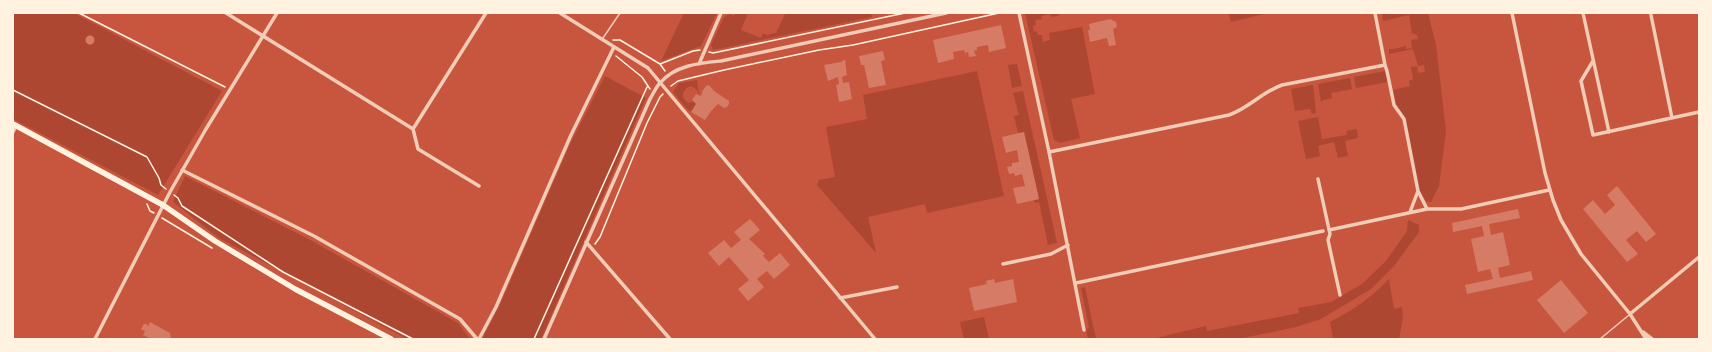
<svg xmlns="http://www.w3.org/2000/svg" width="1712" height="352" font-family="'Varela Round',sans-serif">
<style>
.green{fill:#ae4732}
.building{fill:#d67c66}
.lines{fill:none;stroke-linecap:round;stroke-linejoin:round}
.path{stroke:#fff3e0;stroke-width:1.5}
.service{stroke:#f1ccb7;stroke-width:1.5}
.minor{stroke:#f1ccb7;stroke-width:3.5}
.primary{stroke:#fff3e0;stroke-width:5.5}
</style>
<rect width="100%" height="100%" fill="#c8553d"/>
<path class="green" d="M13 13H74L222 91 158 195 13 119Z
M684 13H717L701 46 661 61Z
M735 13H748L741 30 761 38 763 33 767 35 776 33 785 14 783 13H871L872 17 713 50 711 45 724 17 730 14 734 16Z
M1025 13H1060L1058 16 1051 17V14L1041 16 1042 19 1035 20 1036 25 1033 26 1034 32 1037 31 1038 35H1042L1043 42 1050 40 1049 33 1082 27 1095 94 1071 99 1080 138 1060 143 1054 140Z
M1232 13H1268L1231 22 1229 14Z
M1382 13H1428L1436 45 1446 131 1439 186 1431 202 1426 201 1419 190 1405 118 1396 104 1393 90 1410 86 1409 81 1413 79 1411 67 1417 66 1418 73 1425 72 1424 65 1418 66 1413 49 1389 54V49H1394L1406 46V49L1412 48 1411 40 1418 39 1417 35 1412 33 1409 15 1383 21Z
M1017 64 1022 86 1012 88 1008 65Z
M977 71 1004 196 927 213 925 204 868 217 876 253 817 185 819 180 835 177 826 127 867 119 863 95Z
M1385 71 1388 82 1356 88 1354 77Z
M605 76 646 98 541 339H482L499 307 571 142Z
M1350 78 1352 89 1331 93 1332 98 1323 100 1321 102 1318 84Z
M697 80 699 94 696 89 691 86C681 89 680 100 690 103L694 101 696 104 691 112 686 108 673 92 679 83Z
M1313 85 1316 113 1312 114 1310 109 1295 111 1291 89Z
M1023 91 1057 243 1048 245 1039 202 1035 203 1034 200 1039 199 1024 132 1018 133 1014 116 1019 115 1013 93Z
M1318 117 1322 139 1347 135 1346 131 1357 129 1358 138 1345 141 1348 156 1338 158 1334 142 1318 146 1320 156 1306 159 1298 121Z
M185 176 314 242 458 323 470 339H407L219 238 173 202Z
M1408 220 1419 225V232L1394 266 1371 289 1321 319 1296 327 1238 339H1152L1206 326 1207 331 1299 313 1298 308 1331 302 1362 284 1386 261 1407 231Z
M1389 279 1394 309 1402 307 1403 318 1399 339H1333L1330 322C1353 310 1371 298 1389 279Z
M1085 287 1096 339H1088L1086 329 1089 328 1081 288Z
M984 317 989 339H964L960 322Z"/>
<path class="building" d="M1110 19 1116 22 1117 27 1113 29 1116 45 1109 46 1107 38 1090 42 1088 30H1090L1089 24Z
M1001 25 1006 48 989 52 988 45 977 47V50L974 51 976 56 969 57 968 52 965 53 964 50 953 52 954 59 938 63 933 40Z
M85.5 40a4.5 4.5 0 1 1 9 0a4.5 4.5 0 1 1-9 0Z
M883 51 885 60 881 61 886 85 869 88 864 65H861L859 56Z
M844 60H845L847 75 842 77 843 83 849 82 852 99 839 102 836 85 839 84 838 77 828 81 824 65 841 62Z
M707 85 710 86 714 91 729 101V104L727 107 724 108 718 104 711 111 705 120 691 112 696 104 692 100 696 94 701 96 703 90Z
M1024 132 1039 199 1017 204 1013 188 1025 186 1022 174 1015 176 1014 173 1009 174 1007 167 1012 166V163L1019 162 1017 150 1006 153 1002 137Z
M1617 186 1656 234 1646 242 1637 231 1626 240 1638 254 1627 262 1583 209 1593 200 1605 214 1615 205 1607 195Z
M1518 209 1520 218 1489 224 1491 235 1503 232 1510 265 1498 268 1500 278 1531 271 1533 280 1467 294 1465 285 1493 279 1490 269 1478 272 1471 239 1484 236 1482 226 1453 232 1452 223Z
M750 219 760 230 749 239 765 254 763 256 769 262 780 253 790 265 774 279 767 271 763 274 757 279 764 287 748 301 738 289 749 280 729 257 719 266 708 253 724 240 731 248 741 240 734 232Z
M994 279 995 283 1013 279 1017 302 974 311 969 288 987 284 986 281Z
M1561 280 1588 313 1564 333 1537 300Z
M150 322 170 333 171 339H151L143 335 145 331 141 329 144 324H147L148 327Z"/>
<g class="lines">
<path class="path" d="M79 13 225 87
M613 40H620L660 64 665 71
M709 52 713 53 905 13
M616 56 642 77 650 89
M660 64 693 51 700 50
M671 86 678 81 724 70 819 50 853 45 999 13
M13 90 147 157 159 178 161 185 166 189
M174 195 178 198 182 206 283 272 413 339
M147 204 150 211 154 213
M162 218 212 248
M595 244 600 237 647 123 660 97 663 94
M534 339 647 87"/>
<path class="service" d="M603 38 620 13
M1600 339 1629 315"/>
<path class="minor" d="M226 13 413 129 418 149 479 186
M560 13 648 68 875 339
M1019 13 1049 152 1084 330
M1512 13 1545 173 1553 200 1561 220 1581 254 1630 314 1646 339
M1583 13 1609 132
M1651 15 1672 118
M1593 61 1581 81 1593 135 1699 112
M699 64 721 13
M1385 65 1387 71 1394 105 1404 119 1418 191 1410 212
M413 129 486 13
M13 132 16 126
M1049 152 1229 115C1249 108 1262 92 1282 85L1385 65 1375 13
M182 170 314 236 460 319 477 339
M1318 179 1330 234 1328 240 1340 295
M1418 191 1427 209
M1329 230 1427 209H1461L1549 190
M586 242 670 339
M1003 264 1051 254 1068 245
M1076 283 1323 231
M840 298 897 287
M1630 314 1699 257
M1643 332 1652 339
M95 339 170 192 206 129 277 13
M479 339 496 307 571 135 614 47
M544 339 650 99C653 94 656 87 660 83 675 65 700 63 721 61L946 13"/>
<path class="primary" d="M13 124 163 205 215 241 295 289 391 339"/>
</g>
<rect width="1712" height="352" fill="none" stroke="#fff3e0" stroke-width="28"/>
</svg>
